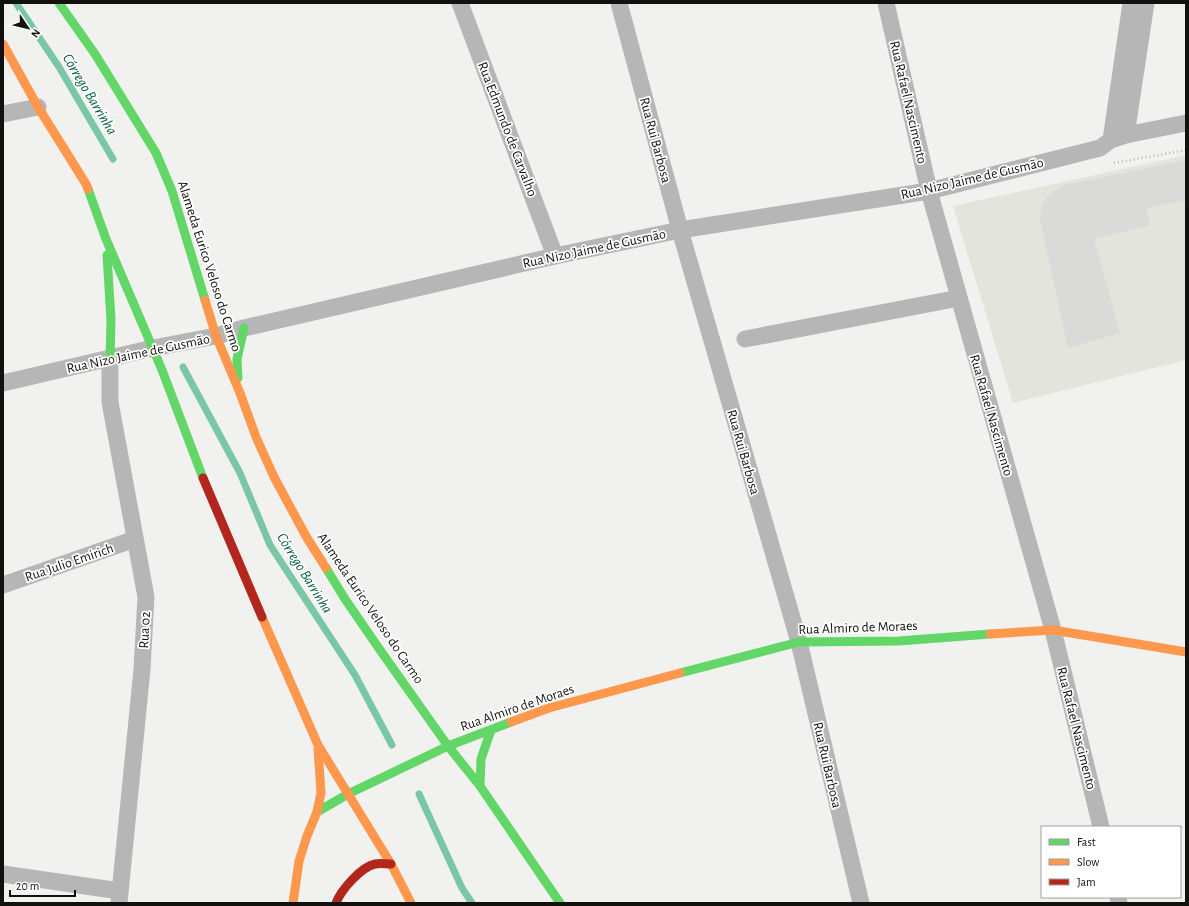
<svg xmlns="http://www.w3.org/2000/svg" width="1189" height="906" font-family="'Alegreya Sans',sans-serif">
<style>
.built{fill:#e3e4dc}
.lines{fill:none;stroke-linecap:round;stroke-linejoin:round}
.stream{stroke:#7ac7a8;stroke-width:7}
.building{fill:#dadbd9}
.path{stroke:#b4b4b3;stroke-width:2.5;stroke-dasharray:1 3;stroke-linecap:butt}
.street{stroke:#b6b6b6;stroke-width:17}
.fast{stroke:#63d668;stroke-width:9}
.slow{stroke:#ff974d;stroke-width:9}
.jam{stroke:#b3261e;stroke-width:9}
.labels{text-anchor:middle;stroke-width:3.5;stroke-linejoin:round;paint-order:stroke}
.street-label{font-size:14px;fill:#111210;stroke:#fff}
.water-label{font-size:15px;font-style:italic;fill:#086044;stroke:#fff}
</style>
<rect width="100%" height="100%" fill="#f1f2ef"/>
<path class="built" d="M1186 155V360L1013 403 953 206Z"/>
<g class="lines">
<path class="stream" d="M16 3 59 67 113 159
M183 367 240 473 270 545 355 675 392 745
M419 794 462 888 472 903"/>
</g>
<path class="building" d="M1186 160V200L1146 208 1150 225 1094 239 1120 333 1068 348 1040 220 1042 204 1050 194 1065 185Z"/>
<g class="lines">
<path class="path" d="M1114 163 1186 150"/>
<path class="street" d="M460 3 555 256
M619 3 680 230 799 642 861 903
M886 3 929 191 1053 630 1101 827
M3 114 38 107
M1126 135 1146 3
M1111 140 1131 3
M745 339 959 298
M110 359V402L146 597 142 669 119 903
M3 383 153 348 216 336 244 328 555 256 680 230 929 191 1100 148 1111 140 1126 135 1186 123
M3 585 135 539
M3 874 120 891
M1118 897 1119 903"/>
<path class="fast" d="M59 3 95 54 156 153 172 191 205 300
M88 189 106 239 162 370 203 478
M107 255 111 320 110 359
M238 378 237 359 244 328
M326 568 345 599 380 650 448 746 480 786 560 903
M680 673 799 642 899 641 990 634
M480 786 481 759 491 730
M317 812 348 794 448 746 511 722"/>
<path class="slow" d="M3 44 38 107 86 184 88 189
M205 300 216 336 240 393 256 437 274 477 307 538 326 568
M262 617 318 745 391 864 411 903
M990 634 1053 630 1186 652
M511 722 549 708 680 673
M293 903 299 861 307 836 317 812 321 793 318 748"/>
<path class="jam" d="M203 478 262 617
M336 903C341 890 361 867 375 864 380 863 386 864 391 864"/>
</g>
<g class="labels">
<g class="street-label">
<text transform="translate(909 102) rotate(77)" y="5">Rua Rafael Nascimento</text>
<text transform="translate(508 129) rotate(69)" y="5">Rua Edmundo de Carvalho</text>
<text transform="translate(656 140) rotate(75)" y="5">Rua Rui Barbosa</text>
<text transform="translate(972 178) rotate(-13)" y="5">Rua Nizo Jaime de Gusmão</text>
<text transform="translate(594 248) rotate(-12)" y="5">Rua Nizo Jaime de Gusmão</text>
<text transform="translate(210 266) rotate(72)" y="5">Alameda Eurico Veloso do Carmo</text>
<text transform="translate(138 353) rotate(-12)" y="5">Rua Nizo Jaime de Gusmão</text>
<text transform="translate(992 415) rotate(74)" y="5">Rua Rafael Nascimento</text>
<text transform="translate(744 452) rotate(74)" y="5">Rua Rui Barbosa</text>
<text transform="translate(69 562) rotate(-19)" y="5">Rua Julio Emirich</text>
<text transform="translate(371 608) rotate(56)" y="5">Alameda Eurico Veloso do Carmo</text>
<text transform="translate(858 627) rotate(-2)" y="5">Rua Almiro de Moraes</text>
<text transform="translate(144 630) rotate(-87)" y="5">Rua 02</text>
<text transform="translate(517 707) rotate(-19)" y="5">Rua Almiro de Moraes</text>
<text transform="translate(1077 728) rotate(76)" y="5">Rua Rafael Nascimento</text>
<text transform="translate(828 765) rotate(77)" y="5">Rua Rui Barbosa</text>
</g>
<g class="water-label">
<text transform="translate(90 94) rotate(59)" y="5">Córrego Barrinha</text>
<text transform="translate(305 573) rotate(58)" y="5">Córrego Barrinha</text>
</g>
</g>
<rect width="1189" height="906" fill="none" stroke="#111210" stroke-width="8"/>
<rect x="1041" y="826" width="140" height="72" fill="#ffffff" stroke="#a0a09f"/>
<rect x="1049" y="839" width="20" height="6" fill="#63d668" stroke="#a0a09f"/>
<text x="1077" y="846" font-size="12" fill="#111210">Fast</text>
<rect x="1049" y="859" width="20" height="6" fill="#ff974d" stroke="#a0a09f"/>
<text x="1077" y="866" font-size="12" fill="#111210">Slow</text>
<rect x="1049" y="879" width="20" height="6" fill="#b3261e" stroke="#a0a09f"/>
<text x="1077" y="886" font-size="12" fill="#111210">Jam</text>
<g transform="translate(28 28) rotate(125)" stroke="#ffffff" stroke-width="3" paint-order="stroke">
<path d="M0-3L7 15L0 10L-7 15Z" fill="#111210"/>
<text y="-6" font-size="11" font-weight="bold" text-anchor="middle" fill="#111210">N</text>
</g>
<path d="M10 890v6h65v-6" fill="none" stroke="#111210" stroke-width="2"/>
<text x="16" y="890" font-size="12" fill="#111210" stroke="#ffffff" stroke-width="3" paint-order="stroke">20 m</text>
</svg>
